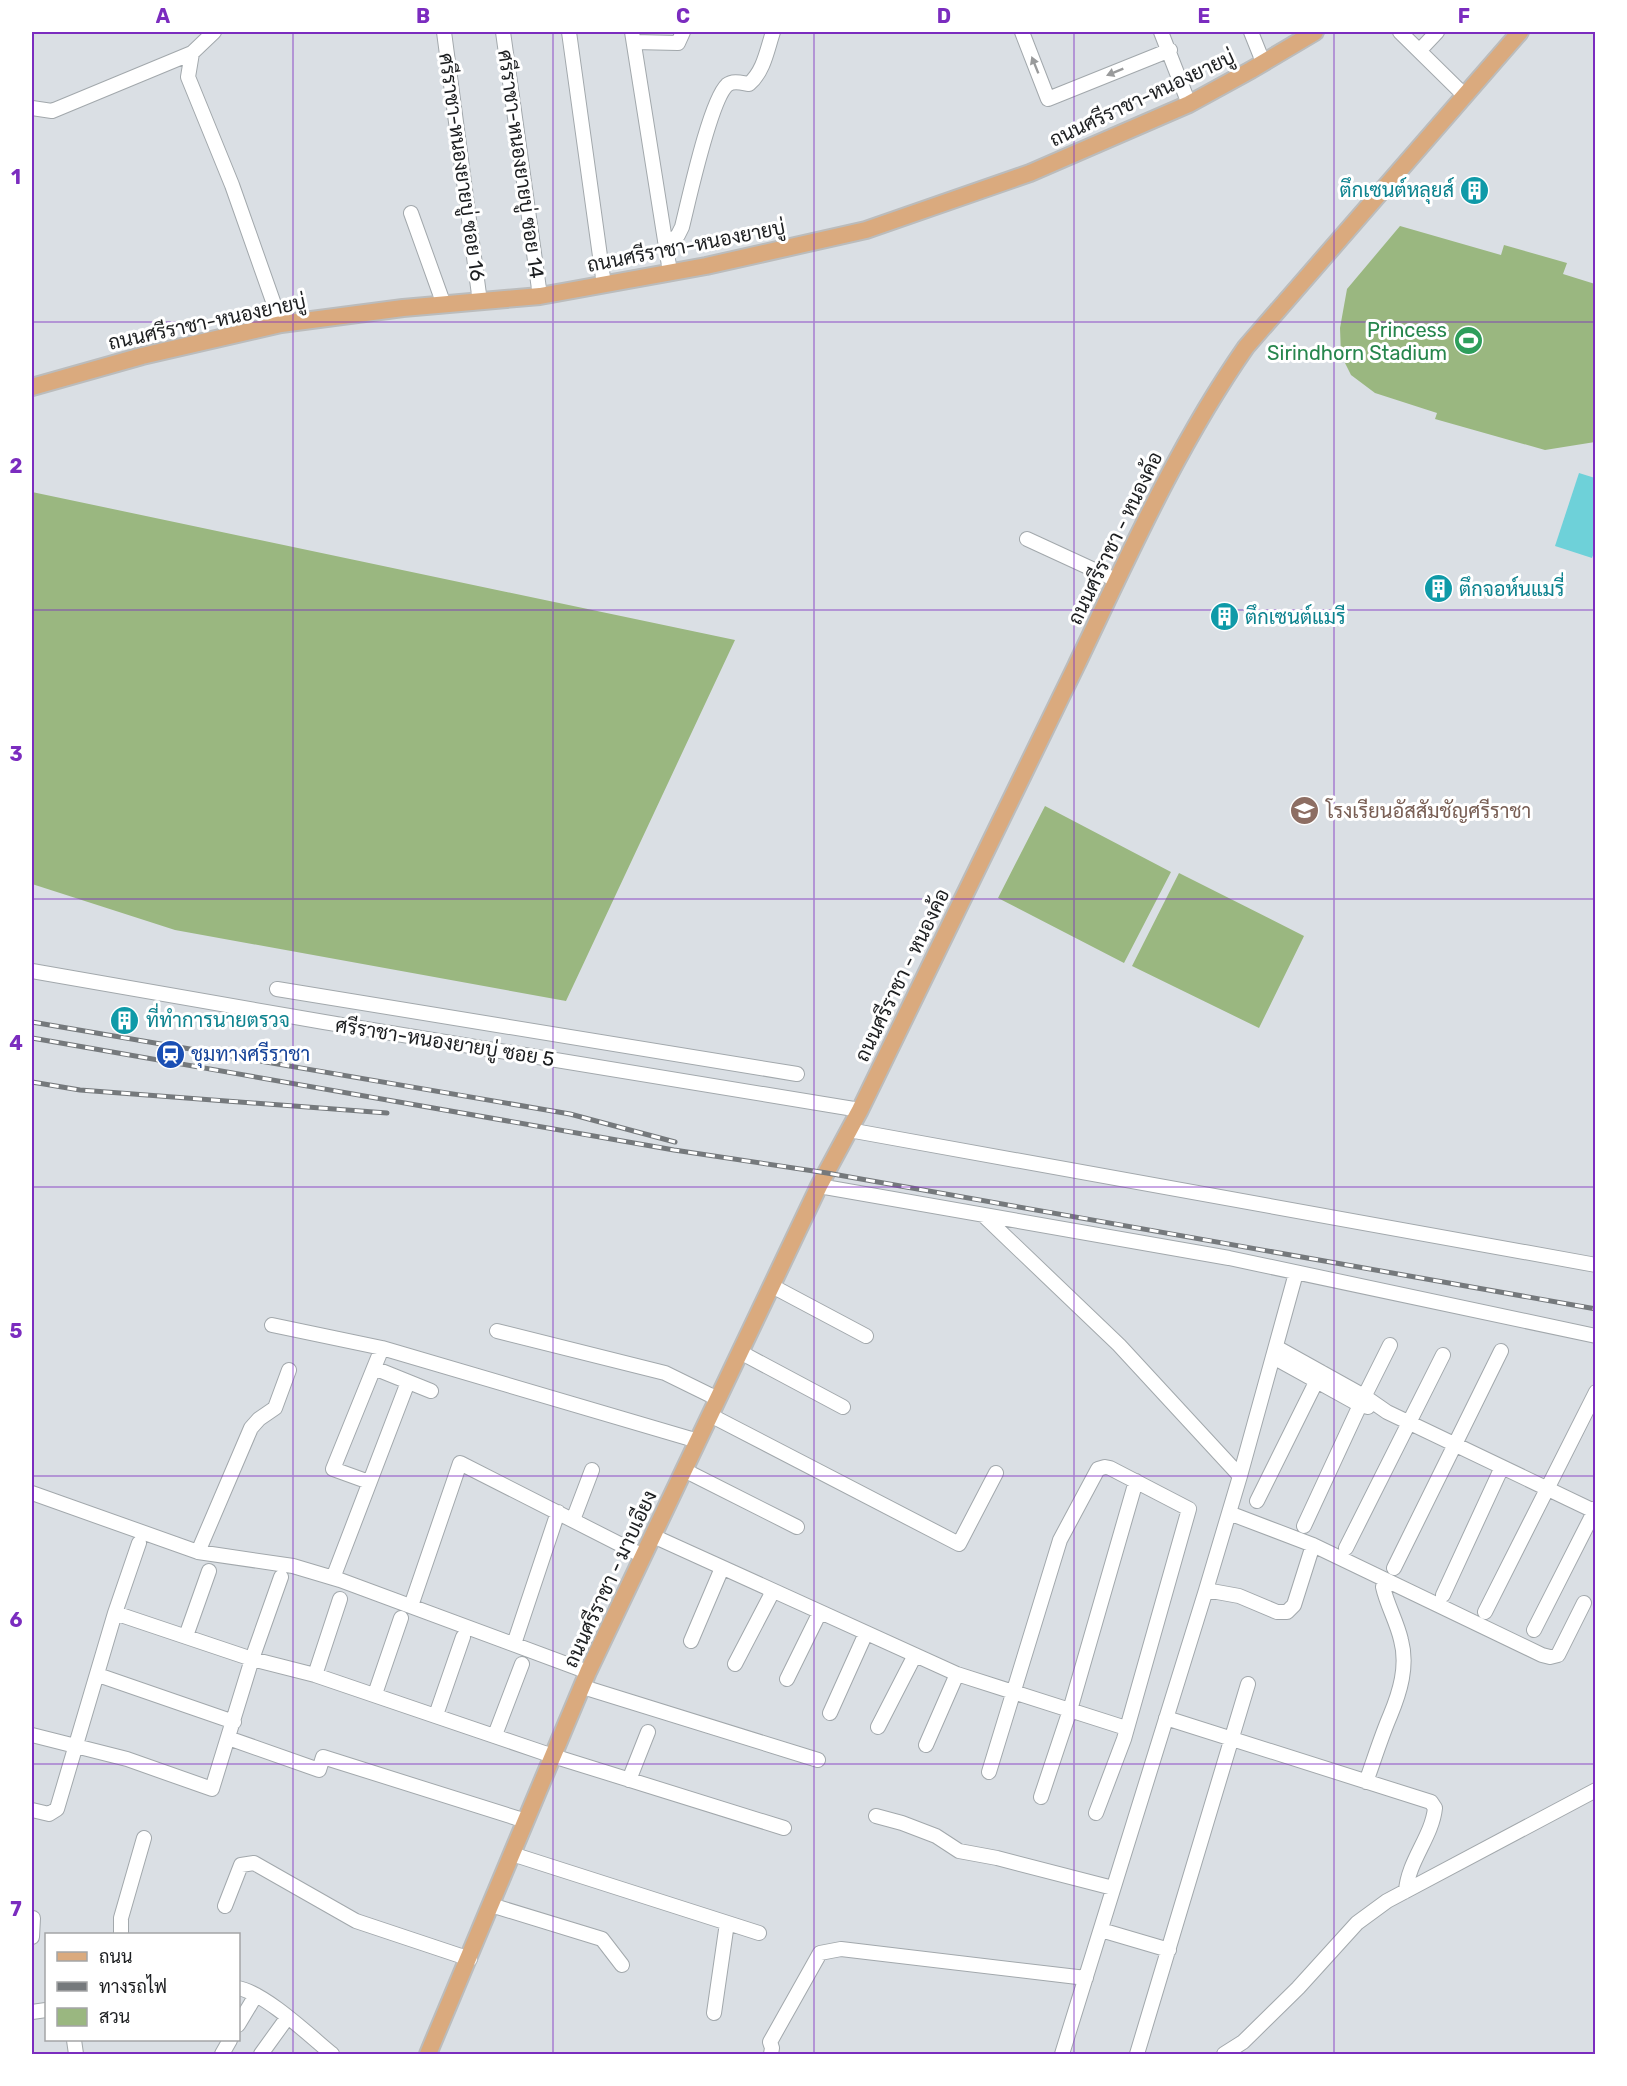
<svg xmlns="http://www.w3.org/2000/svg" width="1627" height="2086" font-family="Rubik,Sarabun,sans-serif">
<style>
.green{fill:#9ab780}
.water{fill:#6ed1d9}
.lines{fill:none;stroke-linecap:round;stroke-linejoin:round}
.minor-casing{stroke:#a2a8ac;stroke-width:16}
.major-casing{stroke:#bbbcbc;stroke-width:20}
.minor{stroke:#fff;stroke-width:14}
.major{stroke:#daaa7e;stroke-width:16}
.rail-casing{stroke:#75797c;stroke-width:5}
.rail{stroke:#fff;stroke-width:3;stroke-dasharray:9;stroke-linecap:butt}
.oneway{fill:#999a9b}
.grid{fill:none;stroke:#7b2cbf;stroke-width:1.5;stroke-opacity:0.55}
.labels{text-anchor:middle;stroke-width:6;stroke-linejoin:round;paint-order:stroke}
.street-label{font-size:20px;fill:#1c1e20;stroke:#fff}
.culture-label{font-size:20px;fill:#0d838f;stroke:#fff;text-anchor:start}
.leisure-label{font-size:20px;fill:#27864d;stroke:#fff;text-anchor:end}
.education-label{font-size:20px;fill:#785e54;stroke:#fff;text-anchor:start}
.transit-label{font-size:20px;fill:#164399;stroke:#fff;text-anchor:start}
.neatline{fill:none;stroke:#7b2cbf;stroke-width:2}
.grid-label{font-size:20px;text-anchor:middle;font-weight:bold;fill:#7b2cbf}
</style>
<rect width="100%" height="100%" fill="#dadfe4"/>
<path class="green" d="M1400 226 1501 255 1504 245 1567 263 1563 274 1595 284V442L1545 450 1435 419 1437 413 1375 393 1351 375 1341 355 1340 328 1347 289Z
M32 492 735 640 566 1001 175 930 32 884Z
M1045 806 1171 872 1124 963 998 898Z
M1179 873 1304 936 1259 1028 1132 966Z"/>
<path class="water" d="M1579 473 1595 478 1596 547 1592 558 1555 546Z"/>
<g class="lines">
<defs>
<path id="minor" d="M214 32 192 53 188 77 232 185 281 324
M444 32 480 302
M503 32 540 296
M569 32 604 285
M632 32 670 272
M1022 32 1048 99 1170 50
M1161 32 1189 104
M1251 32 1263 62
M1400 32 1465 96
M634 42 678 43 683 32
M1420 50 1437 32
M32 108 52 111 192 53
M411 213 444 305
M666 247 678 235 682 227C689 199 710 101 727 85 733 80 742 83 749 84 764 71 767 50 773 32
M1027 539 1116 580
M32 971 324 1022 860 1110
M277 989 797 1074
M849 1130 1596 1265
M819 1186 1229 1258 1596 1336
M983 1215 1119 1345 1240 1476
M772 1286 866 1336
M272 1325 382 1348 698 1441
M497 1331 665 1373 718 1399
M1276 1347 1364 1396 1387 1412 1594 1511
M740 1352 843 1407
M1273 1357 1360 1405 1368 1407
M374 1368 431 1391
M710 1415 959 1544 996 1473
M684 1470 797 1527
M369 1482 333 1469 382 1348
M32 1493 198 1552 293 1566 340 1580 588 1672
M1257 1501 1321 1372
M1229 1513 1313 1545 1542 1655 1550 1657 1558 1655 1584 1603
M573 1520 592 1470
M1304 1526 1360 1405 1390 1345
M653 1536 957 1674 1126 1728
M1346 1548 1443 1355
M198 1552 251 1428 259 1419 275 1408 289 1370
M1394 1568 1501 1351
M333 1578 408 1382
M1206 1590 1239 1596 1277 1612H1287L1294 1605 1313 1545
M1443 1595 1502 1467
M411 1606 460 1463 643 1556
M1485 1612 1596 1392
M115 1613 252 1659 315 1675 553 1756 784 1828
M1534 1630 1596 1508
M186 1636 209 1571
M691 1641 722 1568
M514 1644 558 1512
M735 1664 773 1591
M98 1675 234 1722
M315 1675 340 1599
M787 1679 820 1612
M583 1687 818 1760
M375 1694 401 1618
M830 1713 866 1633
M436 1715 463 1637
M1166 1718 1431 1802 1435 1808C1432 1837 1408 1861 1406 1891
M878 1727 915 1655
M32 1735 127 1759 212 1789 252 1659 281 1577
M495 1735 522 1664
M228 1738 319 1770 323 1757 526 1821
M926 1745 957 1674
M989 1772 1060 1540 1098 1469 1105 1467 1110 1468 1189 1509 1124 1739 1096 1813
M629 1780 648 1732
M1366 1782C1374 1760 1381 1737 1390 1716 1400 1692 1408 1666 1401 1640 1397 1622 1387 1605 1383 1587L1385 1580
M1041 1797 1070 1710 1136 1481
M32 1810 49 1814 57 1809 115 1613 139 1543
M876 1816 902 1823 936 1836 959 1851 997 1858 1113 1888
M512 1854 759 1933
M491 1905 602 1939 622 1965
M225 1906 241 1865 254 1863 356 1921 470 1959
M1101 1930 1169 1950
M121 1934V1918L144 1838
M32 1937 33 1918
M238 1988C265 1993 310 2036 332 2054
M32 2012 46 2010
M714 2013 727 1923
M238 2025 256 1995
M74 2040 76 2054
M222 2054 230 2040
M261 2054 287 2018
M771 2054 772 2048 770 2042 820 1953 841 1949 1086 1978
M1062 2054 1206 1590 1240 1476 1296 1273
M1137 2054 1248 1684
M1224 2054 1243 2042 1298 1988 1357 1923 1387 1901 1596 1790"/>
<path id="major" d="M32 387 142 356 281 324 403 308 540 296 706 266 866 230 1030 173 1189 104 1251 70 1315 32
M428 2054 588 1672 819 1186 860 1110C932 962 1004 814 1076 666 1128 557 1177 446 1246 347L1520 32"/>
</defs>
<use href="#minor" class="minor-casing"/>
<use href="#major" class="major-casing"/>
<use href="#minor" class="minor"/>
<use href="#major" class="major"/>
<defs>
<path id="rail" d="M32 1022 570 1114 675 1142
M32 1038 674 1150 827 1173 1596 1309
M32 1082 80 1090 387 1113"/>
</defs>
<use href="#rail" class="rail-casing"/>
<use href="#rail" class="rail"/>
</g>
<defs><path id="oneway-solid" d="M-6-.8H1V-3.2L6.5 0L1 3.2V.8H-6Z" transform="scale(1.5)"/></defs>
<g class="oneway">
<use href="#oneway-solid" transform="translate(1035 65) rotate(-112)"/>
<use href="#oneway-solid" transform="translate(1115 72) rotate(158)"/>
</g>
<path class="grid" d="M293 32V2054M553 32V2054M814 32V2054M1074 32V2054M1334 32V2054M32 322H1596M32 610H1596M32 899H1596M32 1187H1596M32 1476H1596M32 1764H1596"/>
<defs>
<symbol id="building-disc" viewBox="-11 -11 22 22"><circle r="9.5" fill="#0f9aa8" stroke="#fff"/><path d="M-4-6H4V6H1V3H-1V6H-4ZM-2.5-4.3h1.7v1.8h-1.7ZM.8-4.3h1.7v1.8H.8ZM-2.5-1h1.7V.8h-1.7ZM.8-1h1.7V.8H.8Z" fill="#fff"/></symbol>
<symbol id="stadium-disc" viewBox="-11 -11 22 22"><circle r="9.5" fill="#2e9e5b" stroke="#fff"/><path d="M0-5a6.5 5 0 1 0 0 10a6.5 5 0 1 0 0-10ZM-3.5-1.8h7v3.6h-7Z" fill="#fff"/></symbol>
<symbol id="school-disc" viewBox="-11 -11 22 22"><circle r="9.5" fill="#8d6e63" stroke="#fff"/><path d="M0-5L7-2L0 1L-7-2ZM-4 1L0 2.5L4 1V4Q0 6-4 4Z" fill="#fff"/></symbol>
<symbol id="station-disc" viewBox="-11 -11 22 22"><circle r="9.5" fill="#1a4fb4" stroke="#fff"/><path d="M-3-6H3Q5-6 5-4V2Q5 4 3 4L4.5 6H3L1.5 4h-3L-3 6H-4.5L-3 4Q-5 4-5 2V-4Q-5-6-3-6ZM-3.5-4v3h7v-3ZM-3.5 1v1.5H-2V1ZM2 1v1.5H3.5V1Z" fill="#fff"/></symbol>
</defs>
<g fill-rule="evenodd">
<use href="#building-disc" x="1458" y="174" width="33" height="33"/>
<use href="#stadium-disc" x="1452" y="324" width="33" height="33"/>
<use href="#building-disc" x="1422" y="572" width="33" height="33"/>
<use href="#building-disc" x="1208" y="600" width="33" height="33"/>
<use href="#school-disc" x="1288" y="794" width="33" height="33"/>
<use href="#building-disc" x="108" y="1004" width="33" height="33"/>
<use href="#station-disc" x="154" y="1038" width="33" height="33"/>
</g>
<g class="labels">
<g class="street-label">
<text transform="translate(1142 98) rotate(-25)" y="7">ถนนศรีราชา-หนองยายบู่</text>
<text transform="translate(521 164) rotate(82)" y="7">ศรีราชา-หนองยายบู่ ซอย 14</text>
<text transform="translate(462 167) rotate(82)" y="7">ศรีราชา-หนองยายบู่ ซอย 16</text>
<text transform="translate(686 246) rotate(-11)" y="7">ถนนศรีราชา-หนองยายบู่</text>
<text transform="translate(207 322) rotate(-12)" y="7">ถนนศรีราชา-หนองยายบู่</text>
<text transform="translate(1115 538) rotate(-64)" y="7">ถนนศรีราชา - หนองค้อ</text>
<text transform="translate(902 975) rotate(-64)" y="7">ถนนศรีราชา - หนองค้อ</text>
<text transform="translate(445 1042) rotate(9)" y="7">ศรีราชา-หนองยายบู่ ซอย 5</text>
<text transform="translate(610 1579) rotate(-65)" y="7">ถนนศรีราชา - มาบเอียง</text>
</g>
<g class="culture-label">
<text x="1454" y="197" text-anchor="end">ตึกเซนต์หลุยส์</text>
<text x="1459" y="596">ตึกจอห์นแมรี่</text>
<text x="1245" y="624">ตึกเซนต์แมรี</text>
<text x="146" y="1027">ที่ทำการนายตรวจ</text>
</g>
<g class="leisure-label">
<text x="1447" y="337">Princess<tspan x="1447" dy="23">Sirindhorn Stadium</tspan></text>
</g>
<g class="education-label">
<text x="1326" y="818">โรงเรียนอัสสัมชัญศรีราชา</text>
</g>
<g class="transit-label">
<text x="191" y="1061">ชุมทางศรีราชา</text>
</g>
</g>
<rect width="1627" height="2086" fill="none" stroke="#ffffff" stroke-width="66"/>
<rect x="45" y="1933" width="195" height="108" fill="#ffffff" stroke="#a4a5a6" stroke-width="1.5"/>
<rect x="57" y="1952" width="30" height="9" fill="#daaa7e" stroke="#a4a5a6" stroke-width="1.5"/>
<text x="99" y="1963" font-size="18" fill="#1c1e20">ถนน</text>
<rect x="57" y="1982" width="30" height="9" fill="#75797c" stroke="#a4a5a6" stroke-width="1.5"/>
<text x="99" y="1993" font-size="18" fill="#1c1e20">ทางรถไฟ</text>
<rect x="57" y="2008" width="30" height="18" fill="#9ab780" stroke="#a4a5a6" stroke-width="1.5"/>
<text x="99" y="2023" font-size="18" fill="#1c1e20">สวน</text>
<rect x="33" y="33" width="1561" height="2020" class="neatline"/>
<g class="grid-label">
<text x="163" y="23">A</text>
<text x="423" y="23">B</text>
<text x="683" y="23">C</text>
<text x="944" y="23">D</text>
<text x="1204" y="23">E</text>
<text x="1464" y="23">F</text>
<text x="16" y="184">1</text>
<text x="16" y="473">2</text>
<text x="16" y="761">3</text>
<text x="16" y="1050">4</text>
<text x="16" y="1338">5</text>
<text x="16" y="1627">6</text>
<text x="16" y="1916">7</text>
</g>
</svg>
